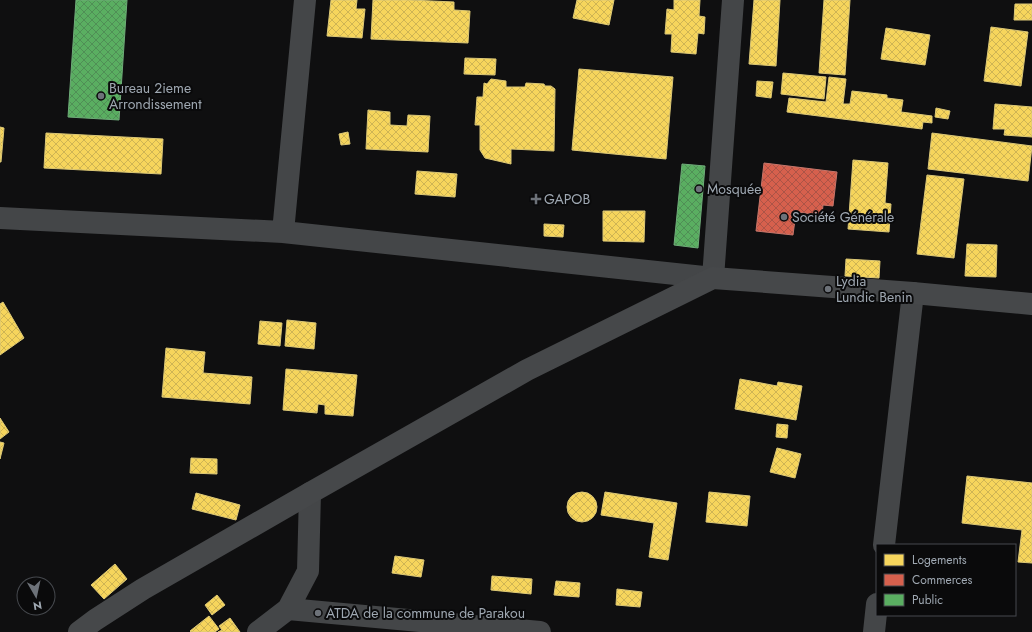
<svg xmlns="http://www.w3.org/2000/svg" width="1032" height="632" font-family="Jost,sans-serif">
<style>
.homes{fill:url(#homes-cross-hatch);stroke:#dcc876}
.shops{fill:url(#shops-cross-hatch);stroke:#c6766b}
.public{fill:url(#public-cross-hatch);stroke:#6fac79}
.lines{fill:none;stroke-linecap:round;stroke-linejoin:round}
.street{stroke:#444648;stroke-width:22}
.primary{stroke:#46484a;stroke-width:22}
.poi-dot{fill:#6d7279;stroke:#0a0a0b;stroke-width:1.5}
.labels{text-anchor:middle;stroke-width:4;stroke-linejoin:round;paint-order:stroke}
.poi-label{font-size:14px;fill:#9fa8b2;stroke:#0a0a0b;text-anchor:start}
</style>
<defs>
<pattern id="homes-cross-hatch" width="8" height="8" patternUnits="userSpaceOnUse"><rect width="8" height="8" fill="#f6d55c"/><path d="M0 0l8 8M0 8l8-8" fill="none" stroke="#ceb454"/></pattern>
<pattern id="shops-cross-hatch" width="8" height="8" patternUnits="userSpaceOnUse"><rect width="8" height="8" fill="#d6604d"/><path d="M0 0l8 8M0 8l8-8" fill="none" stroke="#ac5447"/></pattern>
<pattern id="public-cross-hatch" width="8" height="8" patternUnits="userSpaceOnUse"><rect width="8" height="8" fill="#5aae61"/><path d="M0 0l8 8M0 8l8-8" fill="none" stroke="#508f56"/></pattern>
</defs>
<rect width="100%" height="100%" fill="#0f0f10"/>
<path class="homes" d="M331 0H357L356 9H365L362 38 327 36Z
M373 0H410L454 2V10L470 11 468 43 371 39Z
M577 0H614L609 25 573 18Z
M674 0H700L699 16 705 17 704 34 698 33 696 54 671 52 672 34H665L667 9 674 10Z
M754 0H780L776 66 749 64Z
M824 0H850L845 75 819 73Z
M1015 4H1032V20H1014Z
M991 27 1028 32 1021 86 984 81Z
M886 28 930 35 925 65 881 59Z
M465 58 496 59 495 75 464 74Z
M579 69 673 77 666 159 572 150Z
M783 73 826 77 824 99 781 94Z
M829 77 846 79 843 104H850L852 91 887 95V98L903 100 901 112 932 116V123L923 122 922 129 787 112 789 98 826 102Z
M491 79 506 81V87H525L526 83 544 84 545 86H551L555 89 554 151 511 149V164L485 158 480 150V125H475L477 97H483L484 83 487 84Z
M757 81 773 82 771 98 756 96Z
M995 104 1032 107V137L1004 135 1005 129H993Z
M936 108 950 111 948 119 935 117Z
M368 110 390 112V125L407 126 408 115 430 116 428 152 366 149Z
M0 127 4 128 1 162H0Z
M348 132 350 144 341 145 339 134Z
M46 133 163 139 161 174 44 168Z
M932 133 1032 146 1028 181 928 169Z
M853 160 888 163 885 203 891 204 889 232 848 229Z
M417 171 457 174 455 197 415 194Z
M927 175 964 179 954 258 917 254Z
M603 211H645L644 242 603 241Z
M544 224 564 225 563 237 544 236Z
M967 244 997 245 996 277 965 276Z
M846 259 880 261 879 278 845 276Z
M3 302 24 338 0 355V304Z
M287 320 316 323 314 349 285 346Z
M260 321 282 323 280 346 258 344Z
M166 348 205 352 203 373 252 377 250 404 162 397Z
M286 369 357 375 353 416 325 414V405L318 404 317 413 283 410Z
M740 379 777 386 778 382 802 386 796 420 735 409Z
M0 418 9 432 0 439Z
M777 424 788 425 787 438 776 437Z
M0 442 4 443 0 459Z
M777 448 801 454 795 478 770 472Z
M191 458 217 459V474L190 473Z
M967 476 1032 483V563L1018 562 1022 530 962 523Z
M605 492 677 503 668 560 649 557 654 523 601 515Z
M709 492 750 496 747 526 706 522Z
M567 507a15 15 0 1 1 30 0a15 15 0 1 1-30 0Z
M196 493 240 505 236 520 192 509Z
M395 556 424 560 421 577 392 573Z
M115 564 127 579 104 599 91 585Z
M492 576 532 579 531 594 491 590Z
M556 581 580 583 579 597 554 595Z
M617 589 642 592 640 607 616 605Z
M217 595 225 605 212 615 205 605Z
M209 616 219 629 215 632H191L190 631Z
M230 618 240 632H218L222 630 219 626Z"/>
<path class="shops" d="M764 163 837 172 833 206 823 205 822 215 796 212 793 235 756 231Z"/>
<path class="public" d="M76 0H127L119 120 68 117Z
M682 164 705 166 698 248 674 245Z"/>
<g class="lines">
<path class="street" d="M0 218 283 232 713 278 733 0
M283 232 305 0
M884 545 913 293
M288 609 540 632
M258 632 288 609 308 571 310 493
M874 632 877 604"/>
<path class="primary" d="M79 632 95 620 143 589 310 493 527 370 713 278 913 293 1032 304"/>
</g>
<g class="poi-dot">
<circle cx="101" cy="96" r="4"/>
<circle cx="699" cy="189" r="4"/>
<path d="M534 193h4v4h4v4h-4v4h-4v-4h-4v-4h4z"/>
<circle cx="784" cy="217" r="4"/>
<circle cx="828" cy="289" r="4"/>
<circle cx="318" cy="613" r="4"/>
</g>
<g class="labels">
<g class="poi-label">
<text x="109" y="93">Bureau 2ieme<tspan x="109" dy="16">Arrondissement</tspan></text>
<text x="707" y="194">Mosquée</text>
<text x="544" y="204">GAPOB</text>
<text x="792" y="222">Société Générale</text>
<text x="836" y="286">Lydia<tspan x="836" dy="16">Lundic Benin</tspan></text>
<text x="326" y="618">ATDA de la commune de Parakou</text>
</g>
</g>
<rect x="876" y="544" width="140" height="72" fill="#0a0a0b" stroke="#46494e"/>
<rect x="884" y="554" width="20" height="12" fill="#f6d55c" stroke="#46494e"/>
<text x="912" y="564" font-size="12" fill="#9fa8b2">Logements</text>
<rect x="884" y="574" width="20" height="12" fill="#d6604d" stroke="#46494e"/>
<text x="912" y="584" font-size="12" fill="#9fa8b2">Commerces</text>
<rect x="884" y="594" width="20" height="12" fill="#5aae61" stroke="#46494e"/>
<text x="912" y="604" font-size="12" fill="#9fa8b2">Public</text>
<g transform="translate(36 596) rotate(171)"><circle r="19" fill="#0a0a0b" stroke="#46494e"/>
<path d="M0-3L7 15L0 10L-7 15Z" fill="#6d7279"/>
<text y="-6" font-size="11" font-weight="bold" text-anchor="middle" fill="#9fa8b2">N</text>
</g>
</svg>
